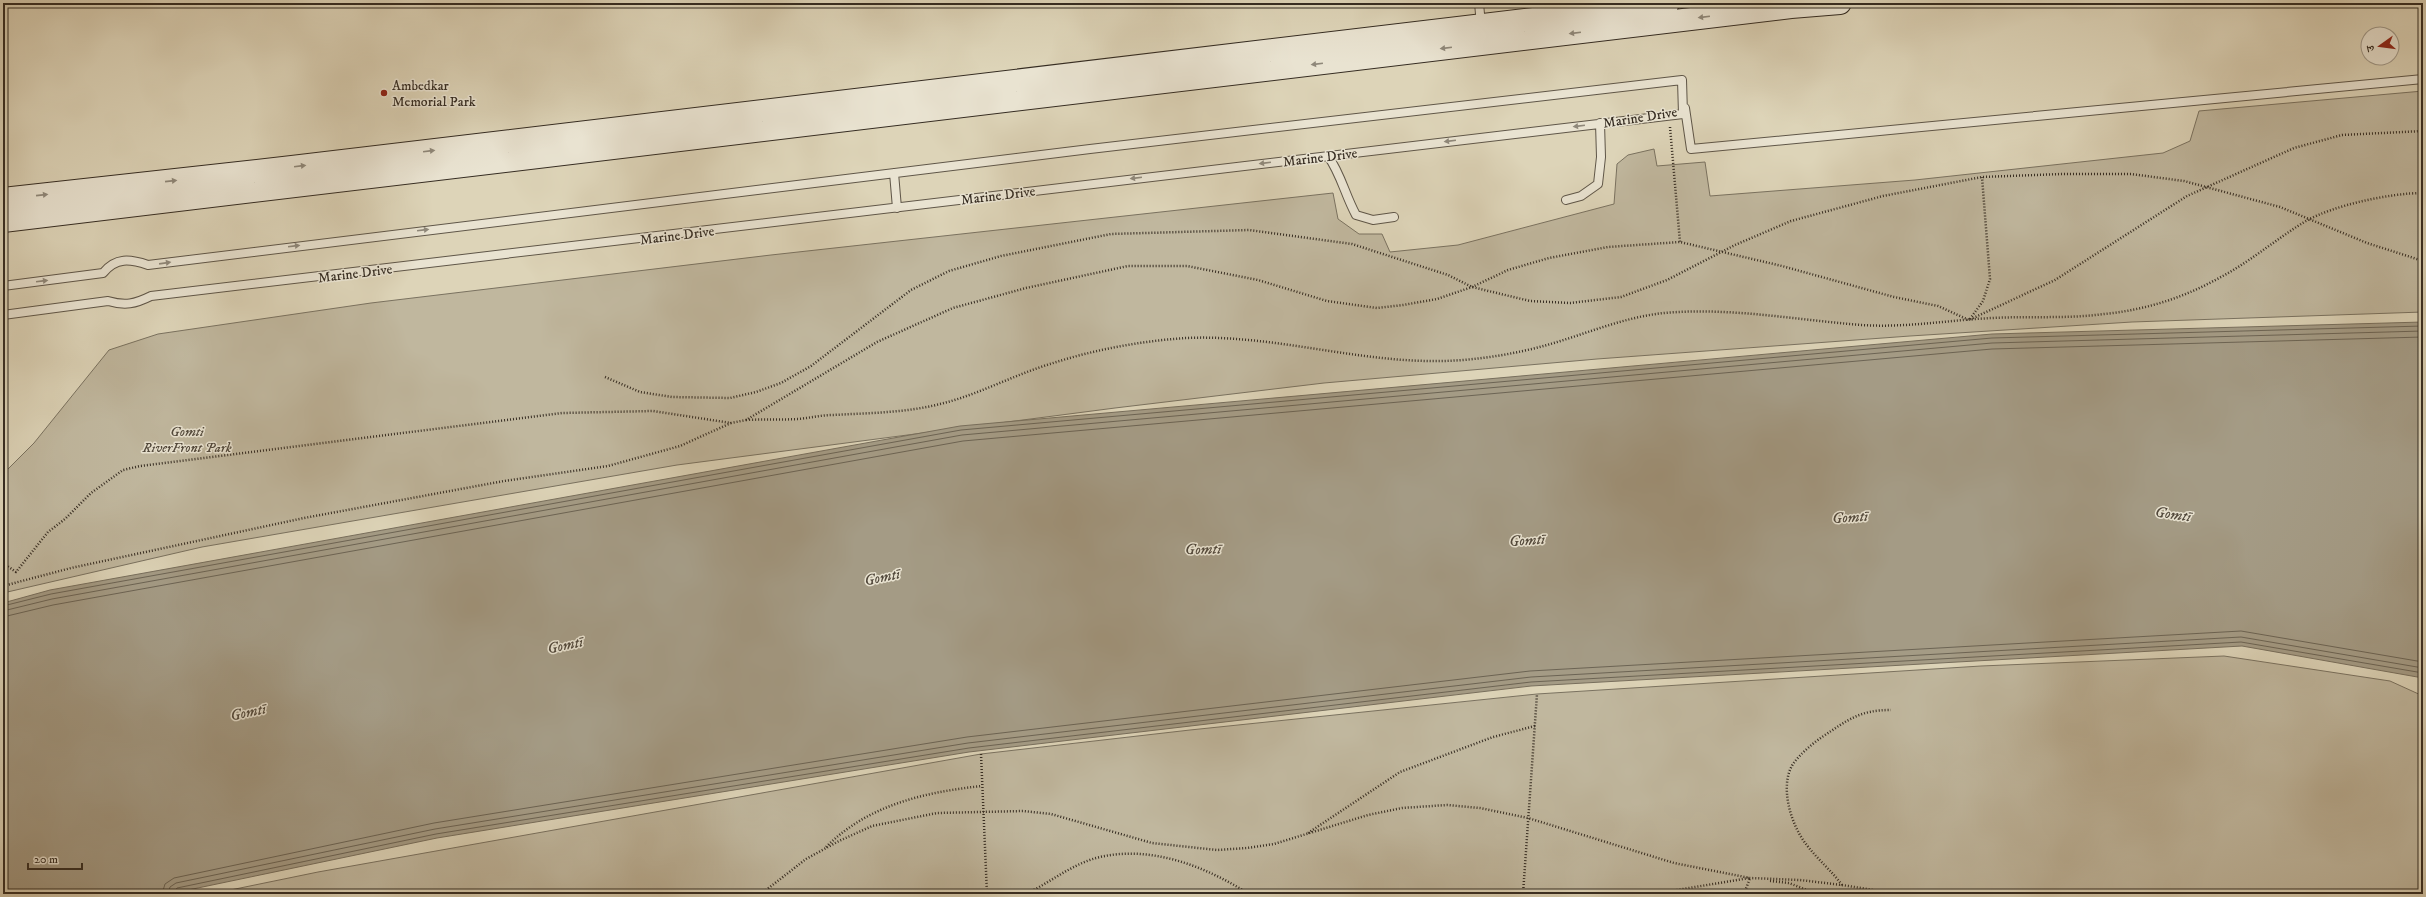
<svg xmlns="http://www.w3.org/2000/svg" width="2426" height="897" font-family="'IM FELL DW Pica','Noto Serif Devanagari',serif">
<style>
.park{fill:#c0b79e;stroke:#7a7260}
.water{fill:#a49b85;stroke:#786f5d}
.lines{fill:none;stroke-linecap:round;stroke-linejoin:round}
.shore{stroke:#6c6454;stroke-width:1}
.lane-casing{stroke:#5f5648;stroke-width:10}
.secondary-casing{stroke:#352c22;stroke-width:24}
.path{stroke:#352c22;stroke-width:2.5;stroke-dasharray:1 2;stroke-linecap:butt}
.lane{stroke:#e9e3d1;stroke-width:8}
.secondary{stroke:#e9e3d1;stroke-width:22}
.oneway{fill:#8f887a}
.poi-dot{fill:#8f2418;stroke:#e9e3d1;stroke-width:1.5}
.labels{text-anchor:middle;stroke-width:3;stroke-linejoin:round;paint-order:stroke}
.poi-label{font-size:14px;fill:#352c22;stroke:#e9e3d1;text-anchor:start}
.street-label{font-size:14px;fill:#352c22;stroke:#e9e3d1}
.park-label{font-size:14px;font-style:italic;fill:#51483b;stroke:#e9e3d1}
.water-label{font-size:15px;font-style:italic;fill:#51483b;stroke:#e9e3d1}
</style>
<rect width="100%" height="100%" fill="#ddd4b8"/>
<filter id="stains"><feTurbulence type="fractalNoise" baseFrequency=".005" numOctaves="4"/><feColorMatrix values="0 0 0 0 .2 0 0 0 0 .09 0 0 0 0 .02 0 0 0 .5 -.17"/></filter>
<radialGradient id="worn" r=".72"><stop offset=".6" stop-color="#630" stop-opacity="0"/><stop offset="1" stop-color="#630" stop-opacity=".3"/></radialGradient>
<path class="park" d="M2423 91V312L2132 322 1910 336 1597 359 1324 383 1115 408 677 465 202 547 3 593V474L34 443 109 350 158 334 371 303 771 255 1333 193 1338 219 1359 234H1382L1390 252 1458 245 1614 204 1617 164 1628 155 1654 149 1657 166 1705 162 1710 196 1915 180 2163 153 2190 141 2199 111Z
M2224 656 2390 681 2423 696V894H211L318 872 981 754 1190 730 1537 694 1981 666Z"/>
<path class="water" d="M2423 322V678L2242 646 1531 686 969 752 437 838 169 894H3V603L50 590 960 426 1992 334Z"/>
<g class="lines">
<path class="shore" d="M3 606 51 594 961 430 1992 338 2423 326
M3 611 52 599 962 435 1992 343 2423 331
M3 617 53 605 963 441 1992 349 2423 337
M162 894 165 884 174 878 434 823 967 737 1530 671 2241 631 2423 662
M168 894 170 887 176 883 435 829 968 743 1531 677 2241 637 2423 668
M173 894 177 888 436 834 969 748 1531 682 2241 642 2423 673"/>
<defs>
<path id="lane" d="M1479 3 1481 25
M1685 108 1691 149 2423 79
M1328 156C1341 174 1345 195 1356 215L1373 220 1394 217
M894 173 897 208
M1566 200 1581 196 1598 184 1601 157 1600 123
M3 286 103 273C116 257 130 259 148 265L1090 149 1682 80 1683 114 151 296C135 304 125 306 108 301L3 315"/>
<path id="secondary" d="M3 199 292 167 1668 3
M3 221 1791 7 1840 3"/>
</defs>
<use href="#lane" class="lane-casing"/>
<use href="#secondary" class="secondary-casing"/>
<path class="path" d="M1670 127 1680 242
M1970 319 1983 301 1990 279 1982 177
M605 377 640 392 672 397 730 398 756 392 781 383 811 366 911 290 949 271 1001 256 1111 234 1249 230 1352 244 1448 275 1472 287 1530 301 1570 303 1621 297 1667 280 1735 245 1791 221 1883 196 1982 177 2062 174H2131L2184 181 2280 207 2367 243 2423 261
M746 420C764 419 781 420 798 419 810 418 821 415 833 415 867 413 902 413 936 405 976 396 1011 376 1050 364 1093 350 1140 341 1186 338 1273 334 1357 363 1444 361 1478 360 1515 354 1547 345 1586 334 1624 317 1664 313 1730 307 1796 320 1862 325 1906 328 1949 320 1992 318 2030 316 2067 319 2104 314 2145 310 2183 298 2219 278 2250 262 2276 239 2306 221 2334 205 2391 193 2423 193
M3 563 16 572 48 532 65 519 91 493 123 470 140 466 562 413 653 411 731 423 746 420 877 342 953 308 1026 288 1128 266H1187L1258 280 1327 301 1377 308 1403 305 1437 299 1472 287 1508 270 1549 258 1608 247 1680 242 1782 266 1894 297 1938 306 1969 320 2055 280 2187 196 2294 148 2342 135 2423 131
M3 586 71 568 304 518 504 481 608 466 680 446 731 423
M981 754 987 894
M1308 833 1400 772 1493 737 1535 726
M826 847C868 805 925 792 982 786
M1770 881 1789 883 1817 894
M1842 885C1831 870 1817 859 1806 844 1791 825 1779 786 1793 764 1800 754 1812 744 1822 737 1848 720 1859 710 1891 710
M178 894 179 892
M761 894 806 859 839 841 872 826 937 813 1023 811 1051 814 1152 843 1217 850 1247 848 1274 844 1368 815 1402 808 1447 805 1480 808 1528 818 1674 863 1750 878 1800 880 1842 885 1873 890 1879 894
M1026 894C1049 883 1071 865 1096 858 1149 844 1205 866 1249 894
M1523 894 1537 694
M1653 894 1749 878
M1744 894 1750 878"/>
<use href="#lane" class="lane"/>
<use href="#secondary" class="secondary"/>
</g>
<defs><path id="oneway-solid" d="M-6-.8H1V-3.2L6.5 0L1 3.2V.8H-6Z"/></defs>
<g class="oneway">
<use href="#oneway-solid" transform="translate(1704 17) rotate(173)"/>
<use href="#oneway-solid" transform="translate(1575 33) rotate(173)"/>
<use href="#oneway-solid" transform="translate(1446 48) rotate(173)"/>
<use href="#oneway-solid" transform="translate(1317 64) rotate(173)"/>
<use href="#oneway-solid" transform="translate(1579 126) rotate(173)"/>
<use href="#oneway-solid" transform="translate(1450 141) rotate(173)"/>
<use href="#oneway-solid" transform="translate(429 151) rotate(-7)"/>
<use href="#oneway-solid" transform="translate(1265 163) rotate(173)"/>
<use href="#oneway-solid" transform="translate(300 166) rotate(-7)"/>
<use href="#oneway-solid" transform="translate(1136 178) rotate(173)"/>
<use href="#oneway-solid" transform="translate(171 181) rotate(-6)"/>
<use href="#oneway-solid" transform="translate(42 195) rotate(-6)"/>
<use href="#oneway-solid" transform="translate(423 230) rotate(-7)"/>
<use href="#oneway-solid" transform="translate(294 246) rotate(-7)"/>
<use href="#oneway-solid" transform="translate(165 263) rotate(-8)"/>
<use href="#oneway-solid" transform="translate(42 281) rotate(-7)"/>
</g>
<circle class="poi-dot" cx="384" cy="93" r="4"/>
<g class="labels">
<g class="poi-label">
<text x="392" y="90">Ambedkar<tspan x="392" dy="16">Memorial Park</tspan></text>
</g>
<g class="street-label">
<text transform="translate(1640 117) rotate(-9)" y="5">Marine Drive</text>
<text transform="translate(1320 157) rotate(-7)" y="5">Marine Drive</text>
<text transform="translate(998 195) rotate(-7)" y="5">Marine Drive</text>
<text transform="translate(677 235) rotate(-7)" y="5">Marine Drive</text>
<text transform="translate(355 273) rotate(-7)" y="5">Marine Drive</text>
</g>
<g class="park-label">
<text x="187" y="436">Gomti<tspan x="187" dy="16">RiverFront Park</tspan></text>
</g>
<g class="water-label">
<text transform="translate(2173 514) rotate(8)" y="5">Gomtī</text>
<text transform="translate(1850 517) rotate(-4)" y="5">Gomtī</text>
<text transform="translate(1527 540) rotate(-4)" y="5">Gomtī</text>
<text transform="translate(1203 549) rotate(-1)" y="5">Gomtī</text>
<text transform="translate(882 577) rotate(-12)" y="5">Gomtī</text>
<text transform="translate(565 645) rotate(-12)" y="5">Gomtī</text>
<text transform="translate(248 712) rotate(-12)" y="5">Gomtī</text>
</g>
</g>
<rect width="2426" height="897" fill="none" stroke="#ddd4b8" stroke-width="16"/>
<rect x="4" y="4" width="2418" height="889" fill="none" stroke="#352c22" stroke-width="2"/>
<rect x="8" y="8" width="2410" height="881" fill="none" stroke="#352c22"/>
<g transform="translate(2380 46) rotate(256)"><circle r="19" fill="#e9e3d1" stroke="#a19a8b"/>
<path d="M0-3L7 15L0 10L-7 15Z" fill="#8f2418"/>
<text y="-6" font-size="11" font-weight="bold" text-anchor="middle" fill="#352c22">उ</text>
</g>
<path d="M28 863v6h54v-6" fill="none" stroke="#352c22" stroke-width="2"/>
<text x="34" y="863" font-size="12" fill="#352c22" stroke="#e9e3d1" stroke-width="3" paint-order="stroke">20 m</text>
<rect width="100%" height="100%" filter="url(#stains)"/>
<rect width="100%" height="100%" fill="url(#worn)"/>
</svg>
